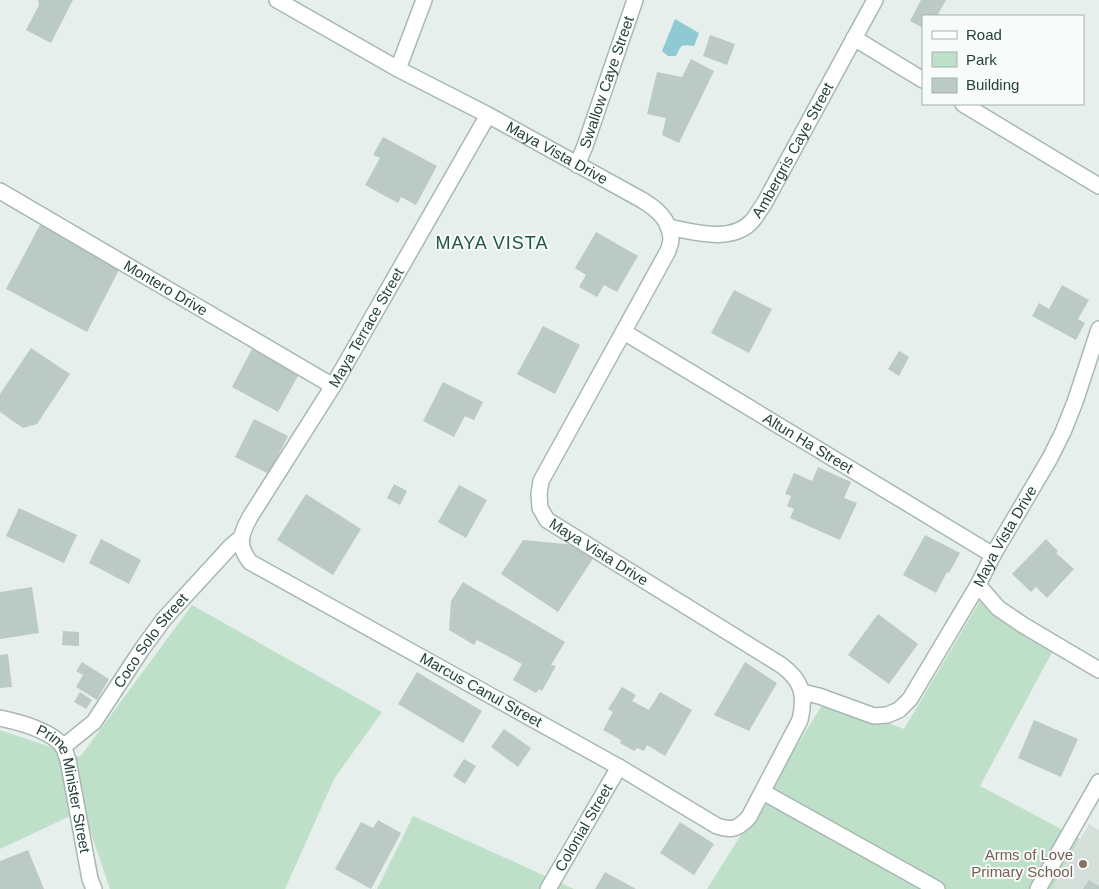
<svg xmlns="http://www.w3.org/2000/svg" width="1099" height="889" font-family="Helvetica,sans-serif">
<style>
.built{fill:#d4dfda}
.green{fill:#bfe0c8}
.water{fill:#8ec9d4}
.building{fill:#bbcac4}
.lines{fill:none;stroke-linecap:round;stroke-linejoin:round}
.minor-casing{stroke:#a8b8b2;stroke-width:18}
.minor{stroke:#fff;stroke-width:15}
.education-dot{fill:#8d6e63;stroke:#f7fbf9;stroke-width:2}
.labels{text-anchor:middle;stroke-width:4;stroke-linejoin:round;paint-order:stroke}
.street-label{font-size:15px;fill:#24423a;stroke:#f7fbf9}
.education-label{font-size:15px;fill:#785e54;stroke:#f7fbf9;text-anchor:end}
.quarter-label{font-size:18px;letter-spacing:1px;fill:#1f5548;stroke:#f7fbf9}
</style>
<rect width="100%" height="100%" fill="#e6efeb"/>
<path class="built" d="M1089 824 1099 830V889H1052Z"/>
<path class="green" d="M980 601 1056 645 980 786 1080 839 1052 889H707L826 699 904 729Z
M192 605 382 712 334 779 285 889H110L83 810 0 849V730L80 757Z
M413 816 574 889H377Z"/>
<path class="water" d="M675 19 699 33 694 46C681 44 681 45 676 56H668L662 51Z"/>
<path class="building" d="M38 0H73L51 43 26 30 39 5Z
M921 0H946L937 16H923V28L910 21Z
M710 35 735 44 727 65 703 56Z
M691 59 714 71 679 143 662 135 666 118 647 114 657 72 682 77Z
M383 137 437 166 416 205 401 197 398 203 365 185 380 158 373 155Z
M41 223 121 266 87 332 6 289Z
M596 232 638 256 617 292 604 285 597 297 579 287 586 275 575 268Z
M1062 285 1089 300 1078 319 1085 323 1076 340 1032 316 1039 303 1049 309Z
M734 290 772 309 749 353 711 333Z
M543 326 580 345 555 394 517 374Z
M31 348 70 374 37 424 23 428 0 412V394Z
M252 349 299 374 278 412 232 387Z
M899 351 909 357 899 376 888 369Z
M443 382 483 402 474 420 465 416 454 437 423 421Z
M254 419 288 436 269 474 235 457Z
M818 467 851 482 844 498 857 503 840 540 790 518 794 509 787 506 791 496 785 494 794 473 812 481Z
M394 484 407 491 400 505 387 498Z
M459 485 487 500 466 538 438 522Z
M306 494 361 529 333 575 277 540Z
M19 508 77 535 64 563 6 536Z
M925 535 960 553 949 573 947 572 936 593 903 575Z
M101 539 141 560 129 584 89 563Z
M1046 539 1058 551 1056 553 1074 569 1047 598 1036 587 1031 592 1012 574Z
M523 540 576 545 594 557 558 612 501 574Z
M463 582 565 642 551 665 556 666 542 691 539 689 536 693 513 680 522 664 477 640 474 645 449 630 451 601Z
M32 587 39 633 0 639V592Z
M878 614 918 644 889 684 848 655Z
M63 631 79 632V646L62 645Z
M8 654 12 687 0 688V655Z
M82 662 109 679 97 700 76 687 83 675 76 671Z
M745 662 777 683 749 731 714 715Z
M417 672 482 711 463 743 398 704Z
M622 687 636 695 632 701 649 710 660 692 692 710 665 756 647 745 644 751 637 748 634 751 620 743 621 740 603 730 613 712 608 709Z
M80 692 92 700 86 709 74 702Z
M1034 720 1078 739 1061 777 1018 758Z
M504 729 531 748 518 767 491 747Z
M464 759 476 766 465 784 453 776Z
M378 820 401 833 371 889 335 869 361 822 373 828Z
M680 822 714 844 694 875 660 853Z
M28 850 44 889H0V861Z
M605 872 636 889H595Z
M1089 880 1099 886V889H1083Z"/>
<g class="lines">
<defs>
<g id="minor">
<path id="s1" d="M277 0 398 69 488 115 642 200C657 209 670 220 671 239 671 243 669 247 668 251L541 481 539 494 540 508 547 520 781 665C802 680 806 695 800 720L749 817C738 829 732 831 717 826L619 767 250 562C237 545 240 535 250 517L333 386 488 115"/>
<path d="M854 38 923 80"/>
<path d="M398 69 424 0"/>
<path d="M963 104 1099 186"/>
<path id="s2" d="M577 165 585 146 635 0"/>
<path id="s3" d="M0 191 333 386"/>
<path id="s4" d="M668 227C694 232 733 244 753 220 757 215 760 209 764 204L875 0"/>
<path id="s5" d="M624 332 993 555"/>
<path d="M978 585 998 608 1023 625 1099 670"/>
<path id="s6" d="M802 692 819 696 874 716 887 715 899 710 910 699 978 585 993 555 1050 458 1063 432 1075 402 1099 329"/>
<path id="s7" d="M0 718C19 722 49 730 62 745 65 749 66 755 68 760L90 879 94 889"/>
<path id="s8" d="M63 747 94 722 142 649 164 619 231 546 242 537"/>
<path d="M763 792 937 889"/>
<path id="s9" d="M548 889 619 767"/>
<path d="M1038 889 1099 782"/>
</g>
</defs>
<use href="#minor" class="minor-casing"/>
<use href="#minor" class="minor"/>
</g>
<circle class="education-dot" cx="1083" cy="864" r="5"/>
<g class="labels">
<g class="street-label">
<text dy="5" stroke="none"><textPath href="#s2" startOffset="88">Swallow Caye Street</textPath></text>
<text dy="5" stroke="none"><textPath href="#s4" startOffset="170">Ambergris Caye Street</textPath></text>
<text dy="5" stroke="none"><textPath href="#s1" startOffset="319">Maya Vista Drive</textPath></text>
<text dy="5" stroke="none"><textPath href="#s3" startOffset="192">Montero Drive</textPath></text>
<text dy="5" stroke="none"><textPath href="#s1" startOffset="2075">Maya Terrace Street</textPath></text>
<text dy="5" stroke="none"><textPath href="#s5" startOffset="215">Altun Ha Street</textPath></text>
<text dy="5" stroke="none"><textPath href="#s6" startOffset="306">Maya Vista Drive</textPath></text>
<text dy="5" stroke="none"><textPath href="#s1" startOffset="844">Maya Vista Drive</textPath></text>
<text dy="5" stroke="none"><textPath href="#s8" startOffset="139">Coco Solo Street</textPath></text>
<text transform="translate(481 690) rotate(29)" y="5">Marcus Canul Street</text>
<text dy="5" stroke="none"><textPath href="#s7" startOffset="109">Prime Minister Street</textPath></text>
<text dy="5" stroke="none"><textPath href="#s9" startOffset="71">Colonial Street</textPath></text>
</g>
<g class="education-label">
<text x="1073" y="860">Arms of Love<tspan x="1073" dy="17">Primary School</tspan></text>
</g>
<g class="quarter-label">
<text x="492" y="249">MAYA VISTA</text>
</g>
</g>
<rect x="922" y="15" width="162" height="90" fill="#f7fbf9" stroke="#a3b1ad"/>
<rect x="932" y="31" width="25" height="8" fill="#ffffff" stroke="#a3b1ad"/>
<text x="966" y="40" font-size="15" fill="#24423a">Road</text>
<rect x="932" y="52" width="25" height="15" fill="#bfe0c8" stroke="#a3b1ad"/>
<text x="966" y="65" font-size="15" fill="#24423a">Park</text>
<rect x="932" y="78" width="25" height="15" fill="#bbcac4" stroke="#a3b1ad"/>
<text x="966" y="90" font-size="15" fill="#24423a">Building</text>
</svg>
